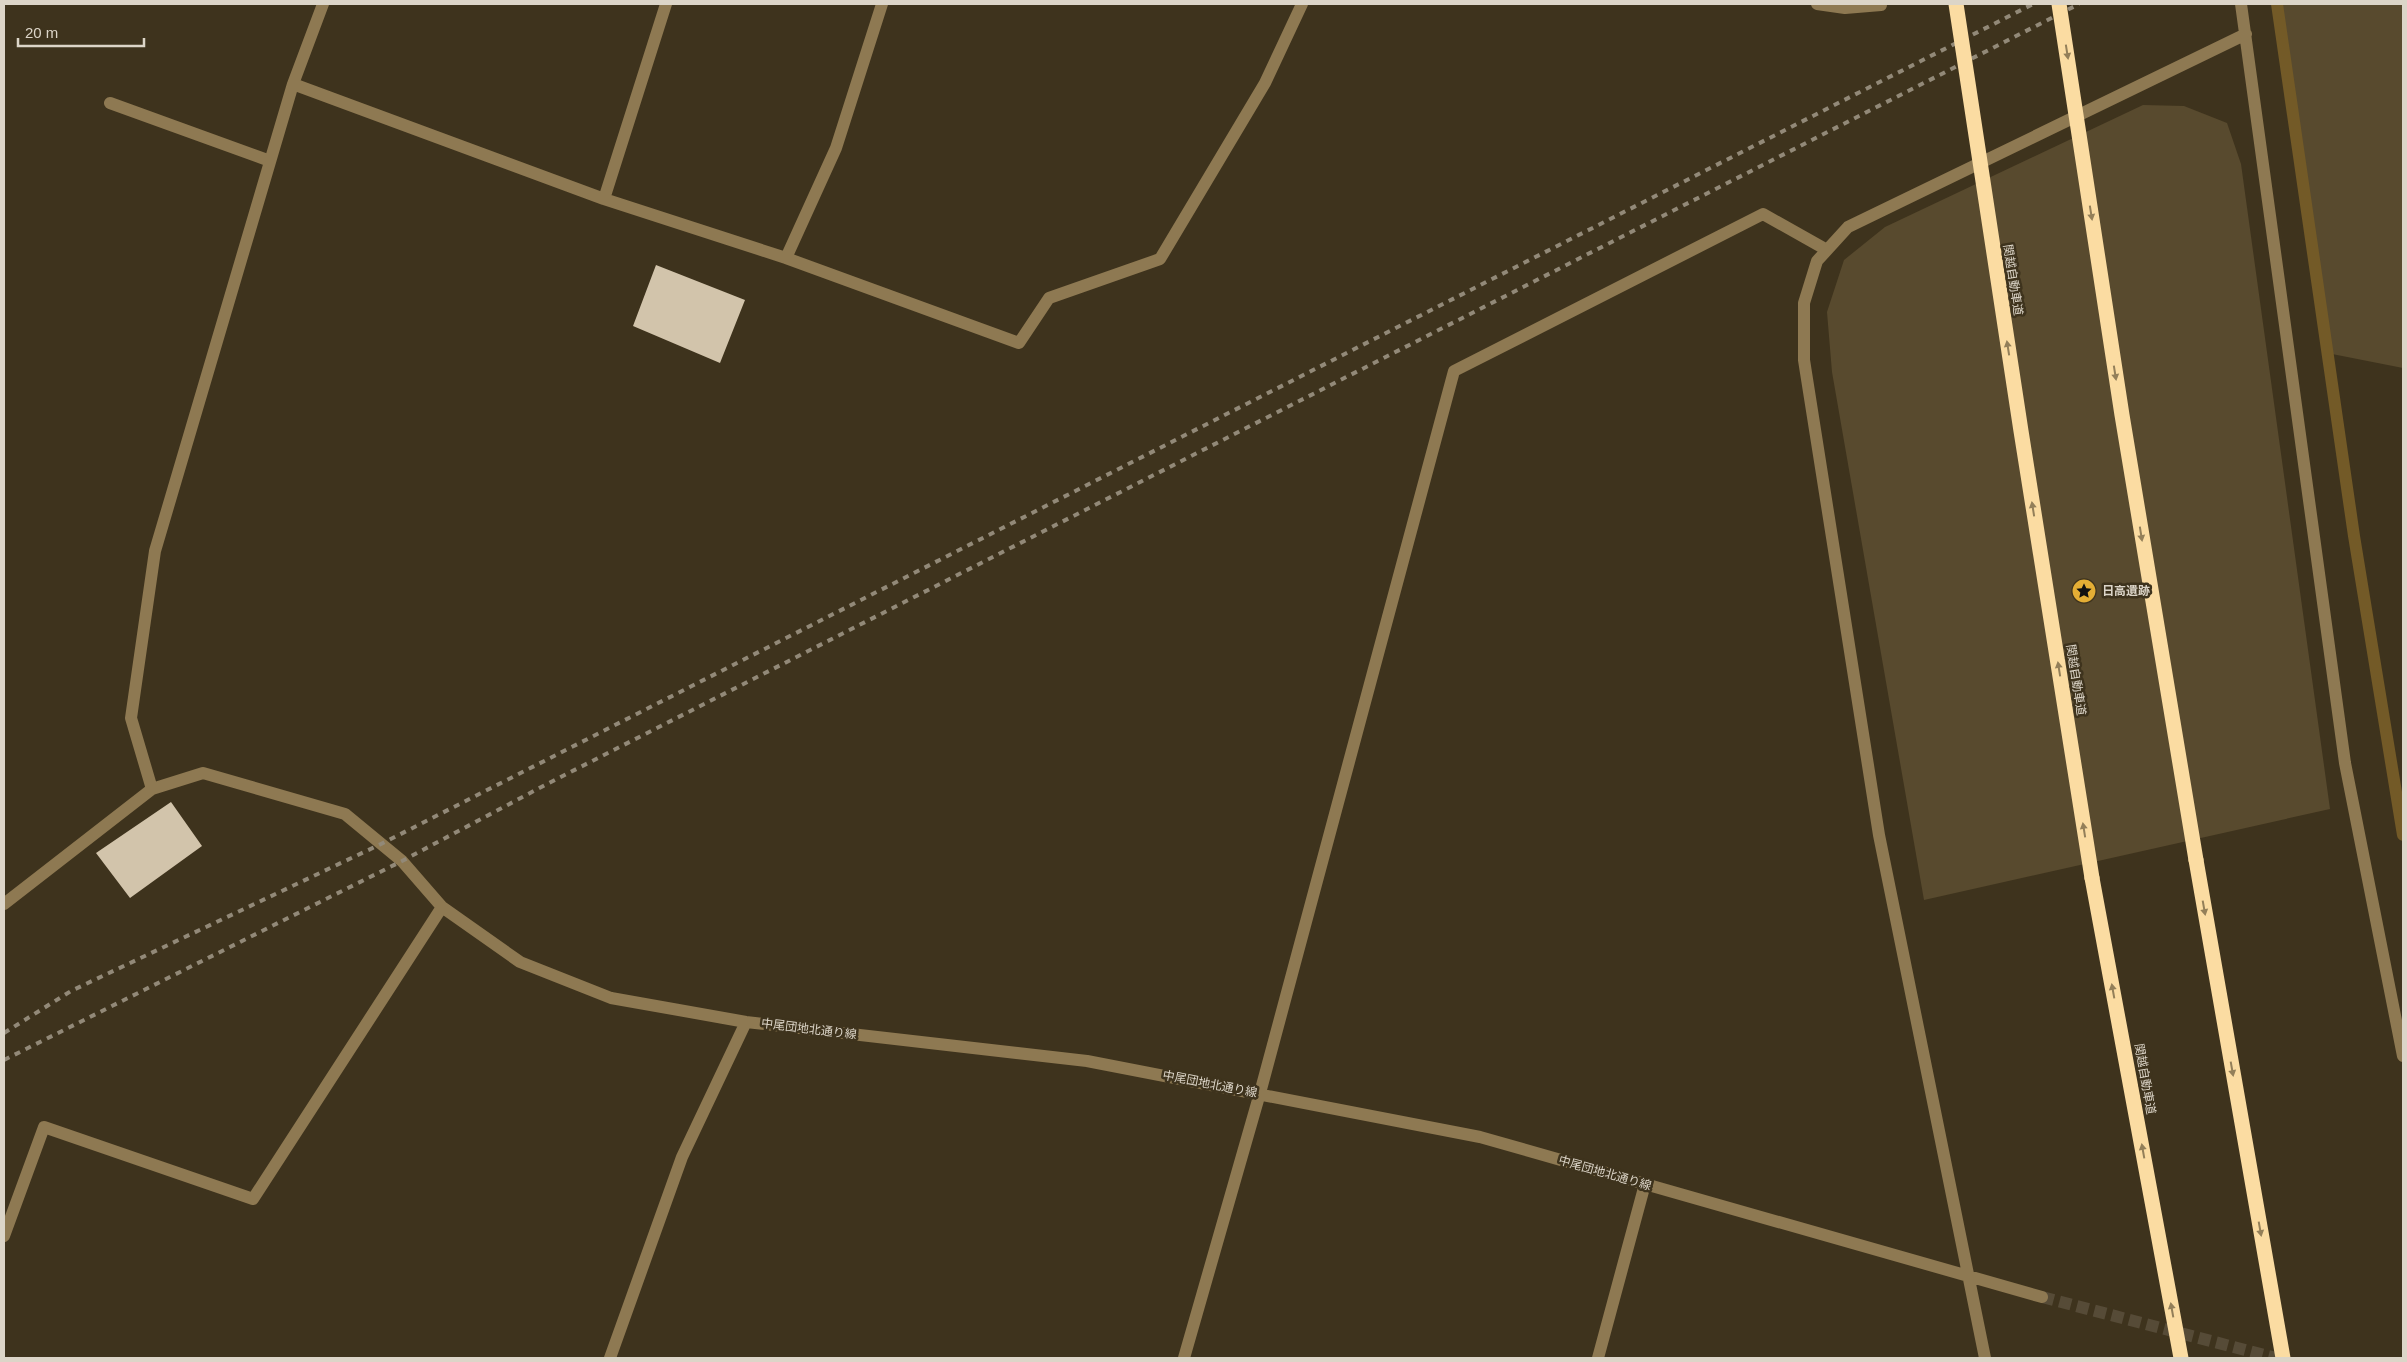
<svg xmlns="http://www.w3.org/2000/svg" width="2407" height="1362" font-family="Helvetica,'Noto Sans JP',sans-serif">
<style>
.green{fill:#584a2e}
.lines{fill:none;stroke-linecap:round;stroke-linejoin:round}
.stream{stroke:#735a27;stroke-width:12}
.building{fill:#d2c4ab}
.minor-tunnel{stroke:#564b37;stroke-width:12;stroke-dasharray:12 6;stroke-linecap:butt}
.minor{stroke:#8e7952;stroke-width:12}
.highway{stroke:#fbdca2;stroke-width:15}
.rail{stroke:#928978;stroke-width:4;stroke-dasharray:6 6;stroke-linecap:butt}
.highway-bridge{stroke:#fbdca2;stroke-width:15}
.oneway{fill:#937f59}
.labels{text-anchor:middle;stroke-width:5;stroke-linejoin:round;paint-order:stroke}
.street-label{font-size:12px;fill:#dcd5c8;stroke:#3e331d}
.poi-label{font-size:12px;font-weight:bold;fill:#dcd5c8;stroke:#3e331d;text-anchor:start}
</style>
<rect width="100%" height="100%" fill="#3e331d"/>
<path class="green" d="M2277 4H2403V368L2327 353Z
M2143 105 2184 106 2227 123 2241 164 2330 809 1924 900 1832 372 1827 312 1844 260 1885 227Z"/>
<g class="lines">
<path class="stream" d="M2277 4 2354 536 2403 835"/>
</g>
<path class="building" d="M656 265 745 300 720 363 633 326Z
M171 802 202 846 130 898 96 853Z"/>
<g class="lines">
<path class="minor-tunnel" d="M2042 1297 2276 1358"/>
<path class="minor" d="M1817 4 1845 8 1881 5
M2241 4 2345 763 2403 1056
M293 84 604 199 786 258 1019 343 1049 298 1160 259 1265 83 1302 4
M110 103 270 161
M604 199 666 4
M786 258 836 148 882 4
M152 789 131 718 155 551 293 84 323 4
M4 904 152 789 203 773 345 814 402 861 442 907 520 962 611 998 746 1022 1087 1061 1480 1137 2042 1297
M4 1236 44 1127 253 1199 442 907
M610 1358 682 1157 746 1022
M1184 1358 1260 1093 1454 371 1763 214 1827 250
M1598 1358 1645 1184
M1985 1358 1879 835 1804 360V303L1817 261 1848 227 2246 34"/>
<path class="highway" d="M2196 860 2283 1358
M2092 878 2181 1358"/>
<path class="rail" d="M4 1033 71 991 381 844 2033 4
M4 1060 402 861 547 784 2079 4"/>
<path class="highway-bridge" d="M1956 4 2021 431 2092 878
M2059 4 2122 415 2196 860"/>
</g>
<defs><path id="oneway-solid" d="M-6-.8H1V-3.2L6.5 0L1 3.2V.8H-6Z" transform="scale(1.25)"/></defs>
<g class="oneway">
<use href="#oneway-solid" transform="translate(2067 52) rotate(81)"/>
<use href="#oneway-solid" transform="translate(2091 213) rotate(81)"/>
<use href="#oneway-solid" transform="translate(2008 348) rotate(-99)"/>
<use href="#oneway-solid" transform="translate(2115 373) rotate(81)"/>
<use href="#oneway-solid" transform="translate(2033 509) rotate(-99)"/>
<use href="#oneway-solid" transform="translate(2141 534) rotate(81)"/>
<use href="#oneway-solid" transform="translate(2059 669) rotate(-99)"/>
<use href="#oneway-solid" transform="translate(2084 830) rotate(-99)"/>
<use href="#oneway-solid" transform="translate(2204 908) rotate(80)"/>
<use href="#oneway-solid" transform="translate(2113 991) rotate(-100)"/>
<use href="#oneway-solid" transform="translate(2232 1069) rotate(80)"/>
<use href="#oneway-solid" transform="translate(2143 1151) rotate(-100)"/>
<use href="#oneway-solid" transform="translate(2260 1229) rotate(80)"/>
<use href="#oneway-solid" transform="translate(2172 1310) rotate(-100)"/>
</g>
<defs>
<symbol id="sight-disc" viewBox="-11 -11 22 22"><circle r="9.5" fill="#e4ae35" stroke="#3e331d"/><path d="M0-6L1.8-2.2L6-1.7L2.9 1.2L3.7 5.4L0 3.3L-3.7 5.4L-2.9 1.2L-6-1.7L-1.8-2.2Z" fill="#111"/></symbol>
</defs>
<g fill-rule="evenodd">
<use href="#sight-disc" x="2070" y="577" width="28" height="28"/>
</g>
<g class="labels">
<g class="street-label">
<text transform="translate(2013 280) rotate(81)" y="4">関越自動車道</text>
<text transform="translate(2076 680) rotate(81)" y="4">関越自動車道</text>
<text transform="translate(809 1029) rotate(7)" y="4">中尾団地北通り線</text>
<text transform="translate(2145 1079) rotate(80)" y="4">関越自動車道</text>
<text transform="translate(1210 1084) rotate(11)" y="4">中尾団地北通り線</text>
<text transform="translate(1605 1173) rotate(16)" y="4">中尾団地北通り線</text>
</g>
<g class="poi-label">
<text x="2102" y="595">日高遺跡</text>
</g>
</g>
<rect width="2407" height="1362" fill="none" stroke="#dcd5c8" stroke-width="10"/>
<path d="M18 38v8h126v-8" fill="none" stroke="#dcd5c8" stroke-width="2.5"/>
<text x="25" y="38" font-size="15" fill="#dcd5c8" stroke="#3e331d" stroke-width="4" paint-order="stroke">20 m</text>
</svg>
